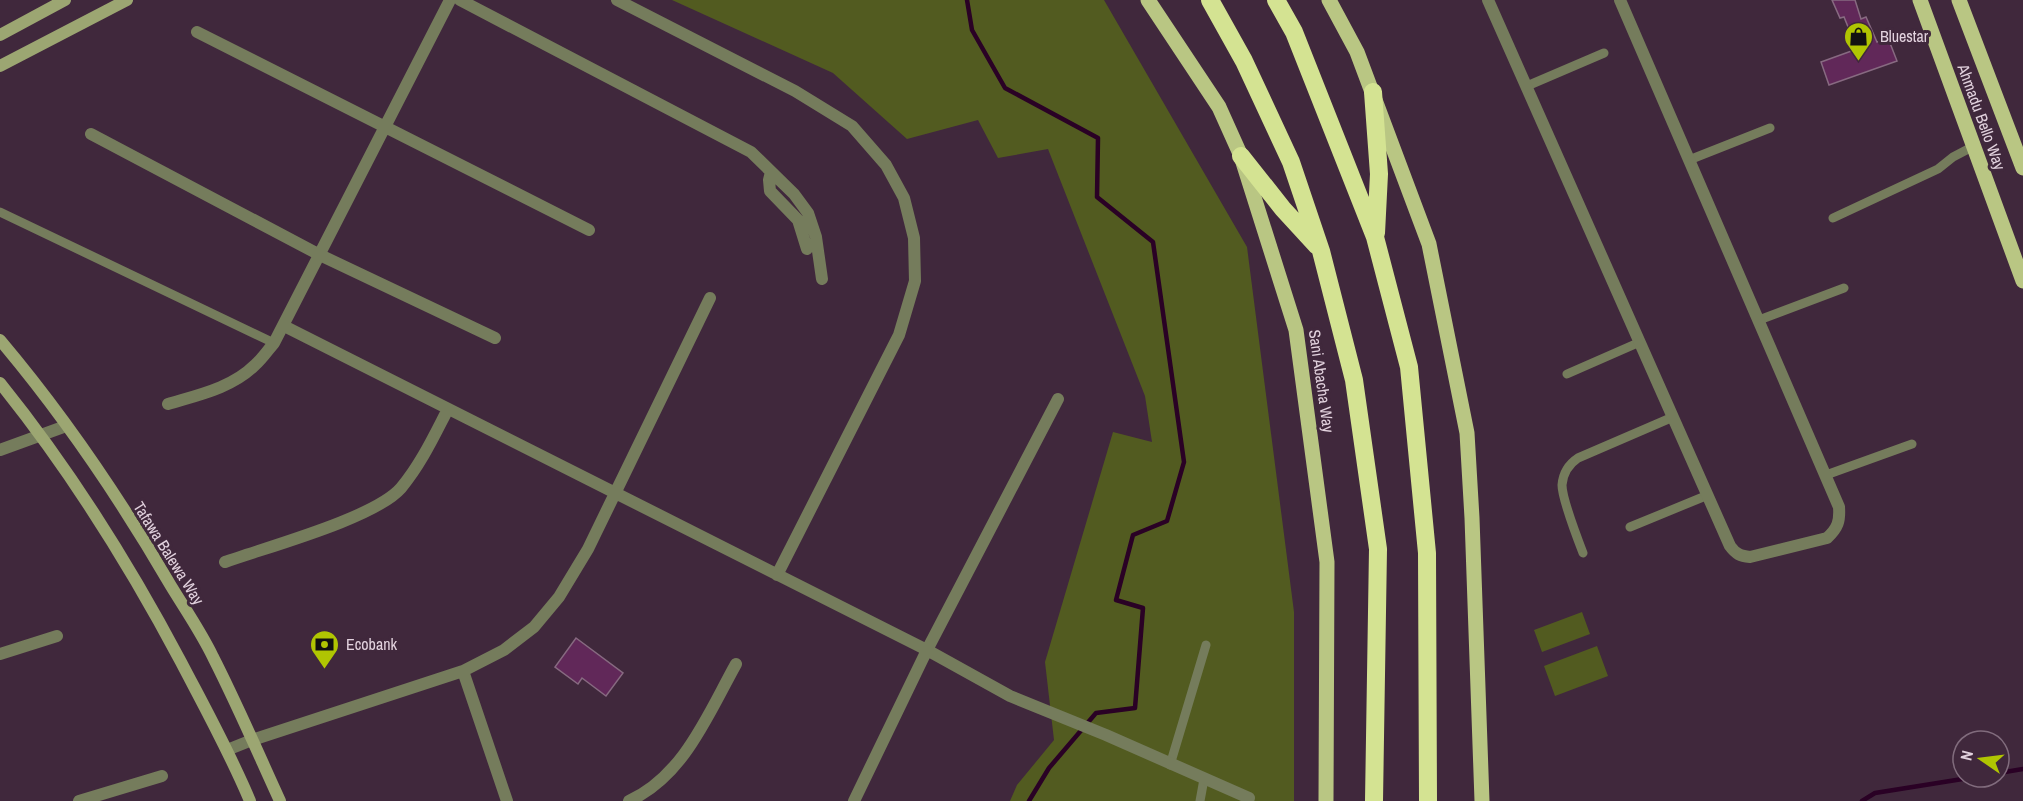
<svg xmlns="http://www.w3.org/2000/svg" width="2023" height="801" font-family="'Archivo Narrow',sans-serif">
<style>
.green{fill:#525b20}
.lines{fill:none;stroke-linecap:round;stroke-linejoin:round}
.stream{stroke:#2a0125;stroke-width:4.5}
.building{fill:#612859;stroke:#876a81;stroke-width:1.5}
.lane{stroke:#757c5c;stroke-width:9}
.street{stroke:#757c5c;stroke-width:12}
.secondary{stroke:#9ca672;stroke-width:12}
.primary{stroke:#b9c683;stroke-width:15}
.highway{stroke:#d4e392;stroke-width:18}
.labels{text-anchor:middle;stroke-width:6;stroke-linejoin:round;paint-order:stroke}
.poi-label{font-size:16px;fill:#e2d2de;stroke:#40283c;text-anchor:start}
.street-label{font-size:16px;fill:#e2d2de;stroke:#40283c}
</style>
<rect width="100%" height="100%" fill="#40283c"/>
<path class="green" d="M672 0H1104L1247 247 1294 612V801H1010L1017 785 1054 740 1045 662 1113 432 1152 442 1145 396 1048 149 998 158 978 120 907 139 833 73Z
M1582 612 1590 634 1542 652 1534 630Z
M1597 646 1608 676 1555 696 1544 666Z"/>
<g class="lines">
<path class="stream" d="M967 0 972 30 1005 88 1098 138 1097 197 1153 242 1184 462 1167 521 1133 535 1116 600 1143 608 1135 708 1096 713 1049 768 1029 801
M1999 773 2023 769
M1862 801 1875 793 1975 777"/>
</g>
<path class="building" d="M1832 0H1855L1861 19 1866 17 1877 42 1888 38 1897 61 1829 85 1821 62 1857 49 1844 17 1840 18Z
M576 638 623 673 606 696 582 678 578 684 555 667Z"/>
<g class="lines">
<path class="lane" d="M1527 86 1604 53
M1689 160 1770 128
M0 212 274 343
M1833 218 1938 169 1953 157 1974 146
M1759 320 1844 288
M1567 374 1640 342
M1826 475 1912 444
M1630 527 1708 495
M1583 553C1578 540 1562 497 1562 485 1563 473 1569 464 1578 458L1673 417
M1170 765 1206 645
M1200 801 1204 779"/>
<path class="street" d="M460 0 751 152 794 194 808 213 816 237 822 279
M617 0 795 91 852 126 886 165 904 198 914 238 915 281 899 335 777 575
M1488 0 1730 546C1736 554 1740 556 1750 557L1827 538C1838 528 1840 521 1839 507L1620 0
M197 32 589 230
M91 134 320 255 495 338
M771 172 769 180 770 191 798 220 807 249
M284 326 927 650 1010 696 1106 735 1249 798
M168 404C198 395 232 388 255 365 262 359 268 350 274 343L450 0
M0 450 66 426
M225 562C267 547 375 518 401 488 421 464 434 436 448 409
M0 654 57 636
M463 671 507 801
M227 750 252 740 463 671 504 650 534 627 559 597 588 549 710 298
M79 801 162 776
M629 801C684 776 708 714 736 664
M854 801 927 650 1058 399"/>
<path class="secondary" d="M0 35 65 0
M0 66 127 0
M0 340C65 417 121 500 171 586 185 609 201 632 213 657 237 704 258 753 280 801
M0 383C71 471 128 562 181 662 205 708 230 753 250 801"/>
<path class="primary" d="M1148 0 1219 107 1241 156 1296 330 1327 562 1326 801
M1329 0 1357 52 1429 244 1467 433 1472 518 1482 801
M1920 0 2023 281
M1959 0 2023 168"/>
<path class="highway" d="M1210 0 1244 61 1291 162 1321 251 1354 380 1378 549 1374 801
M1276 0 1294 32 1375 237 1409 367 1427 553 1428 801
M1373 92 1379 174 1376 233
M1241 156 1283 209 1317 246"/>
</g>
<defs>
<symbol id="shop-pin" viewBox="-11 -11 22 30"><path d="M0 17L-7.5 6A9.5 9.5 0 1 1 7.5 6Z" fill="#b0c502" stroke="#40283c"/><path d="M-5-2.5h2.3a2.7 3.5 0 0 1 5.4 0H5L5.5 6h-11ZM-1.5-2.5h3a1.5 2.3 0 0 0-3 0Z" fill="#111"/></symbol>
<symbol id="bank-pin" viewBox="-11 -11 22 30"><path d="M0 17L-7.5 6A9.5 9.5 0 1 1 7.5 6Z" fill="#b0c502" stroke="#40283c"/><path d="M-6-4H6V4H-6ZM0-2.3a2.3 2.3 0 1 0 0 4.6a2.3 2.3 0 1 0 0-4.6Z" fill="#111"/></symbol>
</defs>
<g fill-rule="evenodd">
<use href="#shop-pin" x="1842" y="20" width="33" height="45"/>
<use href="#bank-pin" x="308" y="628" width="33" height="45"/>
</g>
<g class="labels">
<g class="poi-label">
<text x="1880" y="42">Bluestar</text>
<text x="346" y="650">Ecobank</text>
</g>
<g class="street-label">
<text transform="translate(1982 117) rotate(70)" y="6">Ahmadu Bello Way</text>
<text transform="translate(1322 381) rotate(82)" y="6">Sani Abacha Way</text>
<text transform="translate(169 553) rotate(58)" y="6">Tafawa Balewa Way</text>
</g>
</g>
<g transform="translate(1981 759) rotate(284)"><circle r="28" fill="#40283c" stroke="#816c7d" stroke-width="1.5"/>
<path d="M0-4.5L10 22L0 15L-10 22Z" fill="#b0c502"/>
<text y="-9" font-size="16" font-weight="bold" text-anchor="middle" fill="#e2d2de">N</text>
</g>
</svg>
